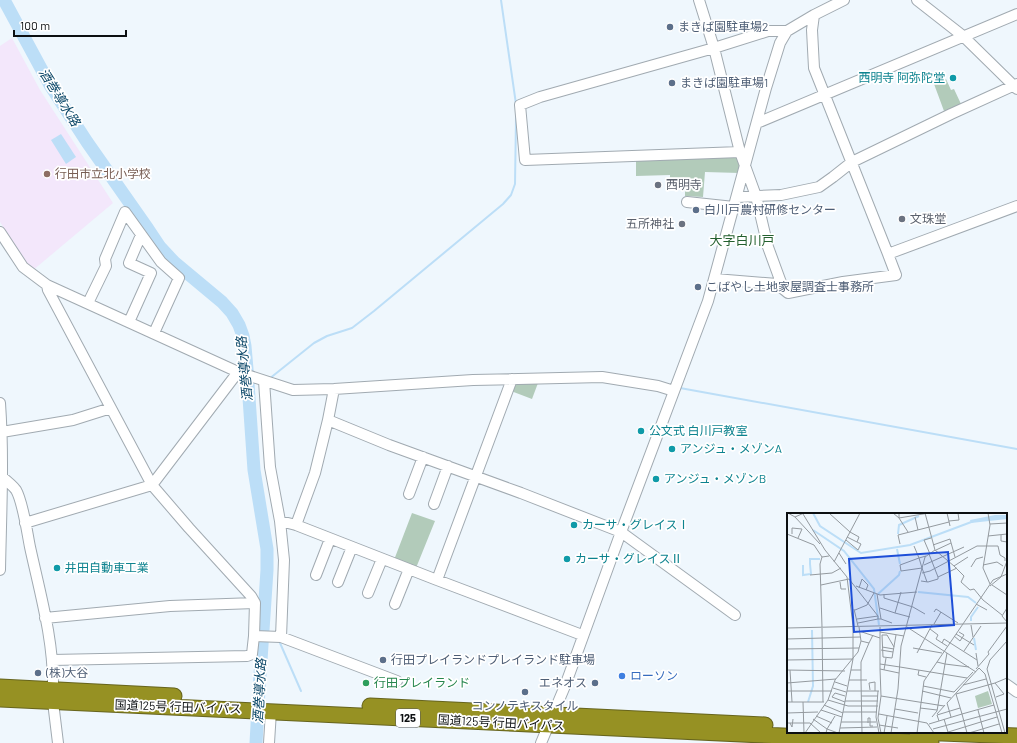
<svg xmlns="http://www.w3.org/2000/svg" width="1017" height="743" font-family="Barlow,'Noto Sans JP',sans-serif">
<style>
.education{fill:#f3e7fb}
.green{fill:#b2cbba}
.water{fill:#bcdef7}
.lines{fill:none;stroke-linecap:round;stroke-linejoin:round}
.stream{stroke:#bcdef7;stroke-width:2}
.river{stroke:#bcdef7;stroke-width:13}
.minor-casing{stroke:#a1aab1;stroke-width:12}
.highway-casing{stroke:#66641d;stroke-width:17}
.minor{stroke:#fff;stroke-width:10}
.highway{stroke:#969123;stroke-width:15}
.service-dot{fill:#5c6f8a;stroke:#fff;stroke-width:1.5}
.culture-dot{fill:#0f9aa8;stroke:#fff;stroke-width:1.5}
.education-dot{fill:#8d6e63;stroke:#fff;stroke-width:1.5}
.worship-dot{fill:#6b7280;stroke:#fff;stroke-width:1.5}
.shop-dot{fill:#3f7fe0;stroke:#fff;stroke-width:1.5}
.leisure-dot{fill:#2e9e5b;stroke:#fff;stroke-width:1.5}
.labels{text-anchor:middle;stroke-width:3.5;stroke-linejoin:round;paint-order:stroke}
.shield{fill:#fff;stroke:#555758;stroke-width:1}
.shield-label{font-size:11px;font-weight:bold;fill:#0c0f11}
.service-label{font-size:12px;fill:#4e5e75;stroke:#fff;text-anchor:start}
.culture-label{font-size:12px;fill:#0d838f;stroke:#fff;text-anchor:start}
.education-label{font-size:12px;fill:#785e54;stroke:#fff;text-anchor:start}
.worship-label{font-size:12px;fill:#5b616d;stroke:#fff;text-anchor:start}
.shop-label{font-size:12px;fill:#366cbe;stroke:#fff;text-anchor:start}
.leisure-label{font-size:12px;fill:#27864d;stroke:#fff;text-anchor:start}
.street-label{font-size:12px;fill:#0c0f11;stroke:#fff}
.water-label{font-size:13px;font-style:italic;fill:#0b4768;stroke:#fff}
.neighbourhood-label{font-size:13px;fill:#24602f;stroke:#fff}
.inset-river{fill:none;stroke:#bcdef7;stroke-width:2}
.inset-road{fill:none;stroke:#949a9f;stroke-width:1}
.view{fill:#1d4ed8;fill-opacity:0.15;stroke:#1d4ed8;stroke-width:2}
.inset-edge{fill:none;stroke:#0c0f11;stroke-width:2}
</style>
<rect width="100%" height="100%" fill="#eff7fd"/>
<path class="education" d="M12 38 40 90 113 203 32 271 0 222V46Z"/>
<path class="green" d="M946 79 951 90 954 89 961 104 944 111 934 84Z
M738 154 743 166 740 173 705 172 703 197 685 196V186L670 185V175L636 176V160Z
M514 381 538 383 532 399 511 391Z
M412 513 435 521 416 568 394 560Z"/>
<path class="water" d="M61 134 76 157 66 164 51 140Z"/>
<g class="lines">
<path class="stream" d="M501 0 516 104
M269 379 314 343 327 336 352 328 374 311 503 204 511 195 515 184 516 118
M680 388 1017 449
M280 643 301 691"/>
<path class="river" d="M4 0 50 85 87 142 148 229 160 247 174 262 222 302 232 313 239 325 243 336 245 346 247 369 254 470 267 549V570L259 690 256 743"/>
<defs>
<path id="minor" d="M699 0 714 48 540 97 520 105 525 160 740 152 756 196 768 247 783 288
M917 0 963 36 1017 89
M814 15 812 30 814 68 888 254 1017 206
M757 123 1017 14
M740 152 714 48 768 31H787
M737 197 781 195 819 187 833 177 852 162 951 114 1017 84
M687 202 734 207
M0 232 23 267 47 285 238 372 293 390 334 389 473 380 602 377 658 386 674 391
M715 279 777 284 788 293 843 282 896 275 888 254
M47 285 48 290 152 485 189 528 251 596 255 603
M88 303 106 266 105 259 125 212 161 262 179 278 154 333
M129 322 151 273 129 263 141 235
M512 379 437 580 582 635
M264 381 270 467 280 521 284 560 281 637 397 681
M334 389 328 420 389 445 521 493 621 532 735 615
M0 403C4 459 1 514 0 570
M2 432 73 420 111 408
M2 477C7 481 12 485 16 490 23 502 27 532 30 547 40 593 54 641 53 689
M409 494 423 457
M434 504 448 466
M280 521 296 525 437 580
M25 523 152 485 238 372
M296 525 315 473 328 420
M316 575 330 539
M338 582 352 547
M368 593 382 559
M395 604 409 569
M45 618 170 606 255 603 254 636 281 637
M52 660 247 656 252 654 254 636
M1006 684 1017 692
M53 702 58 743
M269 743 271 711
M541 743 565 686 621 532 708 301 766 88 780 43 787 31 814 15 844 0"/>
<path id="highway" d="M0 687 174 696
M0 699 931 743
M370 706 765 725
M917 732 1017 736"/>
</defs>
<use href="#minor" class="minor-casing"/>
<use href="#highway" class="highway-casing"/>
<use href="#minor" class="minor"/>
<use href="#highway" class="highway"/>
</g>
<g class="service-dot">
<circle cx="670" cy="27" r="4"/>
<circle cx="672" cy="83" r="4"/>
<circle cx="696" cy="210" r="4"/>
<circle cx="698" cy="287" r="4"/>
<circle cx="383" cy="660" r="4"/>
<circle cx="38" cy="673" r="4"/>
<circle cx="595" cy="683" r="4"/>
<circle cx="525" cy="692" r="4"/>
</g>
<g class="culture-dot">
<circle cx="953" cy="78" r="4"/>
<circle cx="641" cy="431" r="4"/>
<circle cx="672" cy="449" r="4"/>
<circle cx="656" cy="479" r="4"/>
<circle cx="574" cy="525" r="4"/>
<circle cx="567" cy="559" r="4"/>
<circle cx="57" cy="568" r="4"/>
</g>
<circle class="education-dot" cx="47" cy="174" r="4"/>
<g class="worship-dot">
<circle cx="658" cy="185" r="4"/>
<circle cx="902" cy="219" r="4"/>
<circle cx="682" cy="224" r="4"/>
</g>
<circle class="shop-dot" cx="622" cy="676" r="4"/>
<circle class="leisure-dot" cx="366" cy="683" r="4"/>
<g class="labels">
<rect class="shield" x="396" y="709" width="24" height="18" rx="3"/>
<g class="shield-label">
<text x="408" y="722">125</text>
</g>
<g class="service-label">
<text x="678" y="31">まきば園駐車場2</text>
<text x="680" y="87">まきば園駐車場1</text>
<text x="704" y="214">白川戸農村研修センター</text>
<text x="706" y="291">こばやし土地家屋調査士事務所</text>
<text x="391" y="664">行田プレイランドプレイランド駐車場</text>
<text x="46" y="677">(株)大谷</text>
<text x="587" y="687" text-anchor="end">エネオス</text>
<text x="525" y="710" text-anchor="middle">コンノテキスタイル</text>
</g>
<g class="culture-label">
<text x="945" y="82" text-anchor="end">西明寺 阿弥陀堂</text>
<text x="649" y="435">公文式 白川戸教室</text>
<text x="680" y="453">アンジュ・メゾンA</text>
<text x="664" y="483">アンジュ・メゾンB</text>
<text x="582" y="529">カーサ・グレイスⅠ</text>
<text x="575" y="563">カーサ・グレイスⅡ</text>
<text x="65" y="572">井田自動車工業</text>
</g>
<g class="education-label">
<text x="55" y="178">行田市立北小学校</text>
</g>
<g class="worship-label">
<text x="666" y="189">西明寺</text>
<text x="910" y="223">文珠堂</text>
<text x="674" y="228" text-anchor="end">五所神社</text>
</g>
<g class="shop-label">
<text x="630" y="680">ローソン</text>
</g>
<g class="leisure-label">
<text x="374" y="687">行田プレイランド</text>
</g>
<g class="street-label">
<text transform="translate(178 707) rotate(2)" y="4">国道125号 行田バイパス</text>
<text transform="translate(501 723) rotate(3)" y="4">国道125号 行田バイパス</text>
</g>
<g class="water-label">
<text transform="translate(60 97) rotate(58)" y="5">酒巻導水路</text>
<text transform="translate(244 369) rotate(-96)" y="5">酒巻導水路</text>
<text transform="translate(259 691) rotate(-87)" y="5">酒巻導水路</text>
</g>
<g class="neighbourhood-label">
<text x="742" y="245">大字白川戸</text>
</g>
</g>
<g transform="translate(787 513)">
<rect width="220" height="220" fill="#eff7fd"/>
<path d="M201 178 205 191 191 195 188 183Z" fill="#b2cbba"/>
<path d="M208 2H220V6L184 10 183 7Z" fill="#bcdef7"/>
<path class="inset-river" d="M26 0 33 13 74 40 123 32 187 8M26 17 57 38 87 76 92 112M111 21 112 12 132 3M110 36 113 51M23 51V46H33M16 52V62L24 61 23 51M131 79 181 84 189 90M91 81 112 62 113 58M184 108V104L191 94M187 125 189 137M21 189 26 173 25 117"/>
<path class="inset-road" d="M1 0 8 4 17 0M42 0 63 19 73 0M106 0 112 5V0M160 0 163 13M201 0 203 12 196 55 203 71M16 1 38 37 60 64 66 113M8 4 33 31M128 4 131 17M112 5 142 0M112 5 121 19M162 8 172 7 171 0M203 11 220 10M0 21 27 32 35 44 42 43M5 21V15L15 16 11 25M214 22V28L220 29M201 23 220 21M59 27 71 37 74 31 60 24M113 31 111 22 162 9M146 32 163 26 168 44M127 33 132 45 113 52 114 58 135 55 140 69M148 37 167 53 181 44M149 37 164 30M52 40 59 51M142 41 151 64 170 55M143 41 137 27 144 25M47 49 63 19 72 24 70 29M137 52 177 34M196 52 210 49 216 53M167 53 177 63 174 69 183 77 187 76 196 87 215 102M184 54 189 46 196 44M135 55 132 45 139 43M135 60 143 58 190 33H211L213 42 218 45V48M23 62 45 60 54 55M134 68 141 69 151 66V64M53 69 54 76H59M34 72 62 66 91 103M205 72 220 82M69 73 93 82 130 79M203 73 214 64 220 48M72 75 75 66 81 72 79 77M114 79 108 100 123 104M90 81 94 106 105 110M97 81V85L126 94 138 101M189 91 200 97M93 95 108 100M67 96 71 113M68 97 80 92 87 80M147 99 149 96 171 110M70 106 91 103V106H94M220 109 215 103 220 95M71 110 91 106M147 111 154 99M184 112 186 124M35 114 33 51 35 44M93 114V156L112 160M120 114 189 159M0 115 220 110M35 115 36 189M143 116 151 122 149 126 160 133M72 118 93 125M93 119 117 123M169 121 187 132M167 123 173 128 177 122 172 119M0 126 73 124M74 128 82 130 86 122M155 130 157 126 190 147M95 134 107 136M107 134 100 122H95L96 144 105 145 109 122M126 135 155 140M0 136 72 135M94 137 106 139M177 138 194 113M130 140 145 112M160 140 158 151 182 154M189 140 191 153M0 147 66 146M93 151 113 154M113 154 180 165M93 156 94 183 157 193M189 156 202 141 201 139 220 113M0 157 58 158M3 157 5 189M64 157H74V167H80M74 157V149L82 130M97 157 99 145M132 157 131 162 139 164M62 167H74L75 220M48 169 60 173M0 170 49 166M208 170 220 165M176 172 199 166M136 173 167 179 186 159M46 175 59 179M83 177 82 170 88 169V178M0 178H45M60 178H92M91 178 89 204 92 220M135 178 164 185M169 181 208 170 217 181 209 184M74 183H91M94 183 91 205 94 220M45 184 48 180 58 183M45 184 58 189M41 187 61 193H91M58 188H91M0 189H37M16 189 17 220M37 192 56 200M133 195 150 197M108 196 131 200M34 197 55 204M191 197 197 220M56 199H90M0 200 31 199M92 201 140 210 147 220M150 201 158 192M29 203 45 210M48 203 40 216 51 220M145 204 150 198 158 151 150 149M164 204 160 190 192 155 198 161 215 220M26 206 40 216 39 220M157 206 161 219M152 208 150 202 173 195M54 209H89M0 210H23L34 220M3 210 5 214 6 206M81 210V205H83V213H86M142 211 175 201 169 181M92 212 111 215M53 215 90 214M146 216 220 196M18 220 41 187 48 167 71 139 74 128 72 114M52 220 66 146V113M97 220 100 203M104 220 111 176 114 133 138 44 148 37 138 0M130 220 137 168 206 67 220 61M158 220 210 204M180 220 175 201 207 192M182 220 212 211M218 220 200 156 203 147 220 128"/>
<path class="view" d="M161 39 167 112 67 119 62 46Z"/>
<rect width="220" height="220" class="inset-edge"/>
</g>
<path d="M14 30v6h112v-6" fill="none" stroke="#0c0f11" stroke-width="2"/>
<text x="20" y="30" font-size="12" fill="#0c0f11" stroke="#ffffff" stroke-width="3" paint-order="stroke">100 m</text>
</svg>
